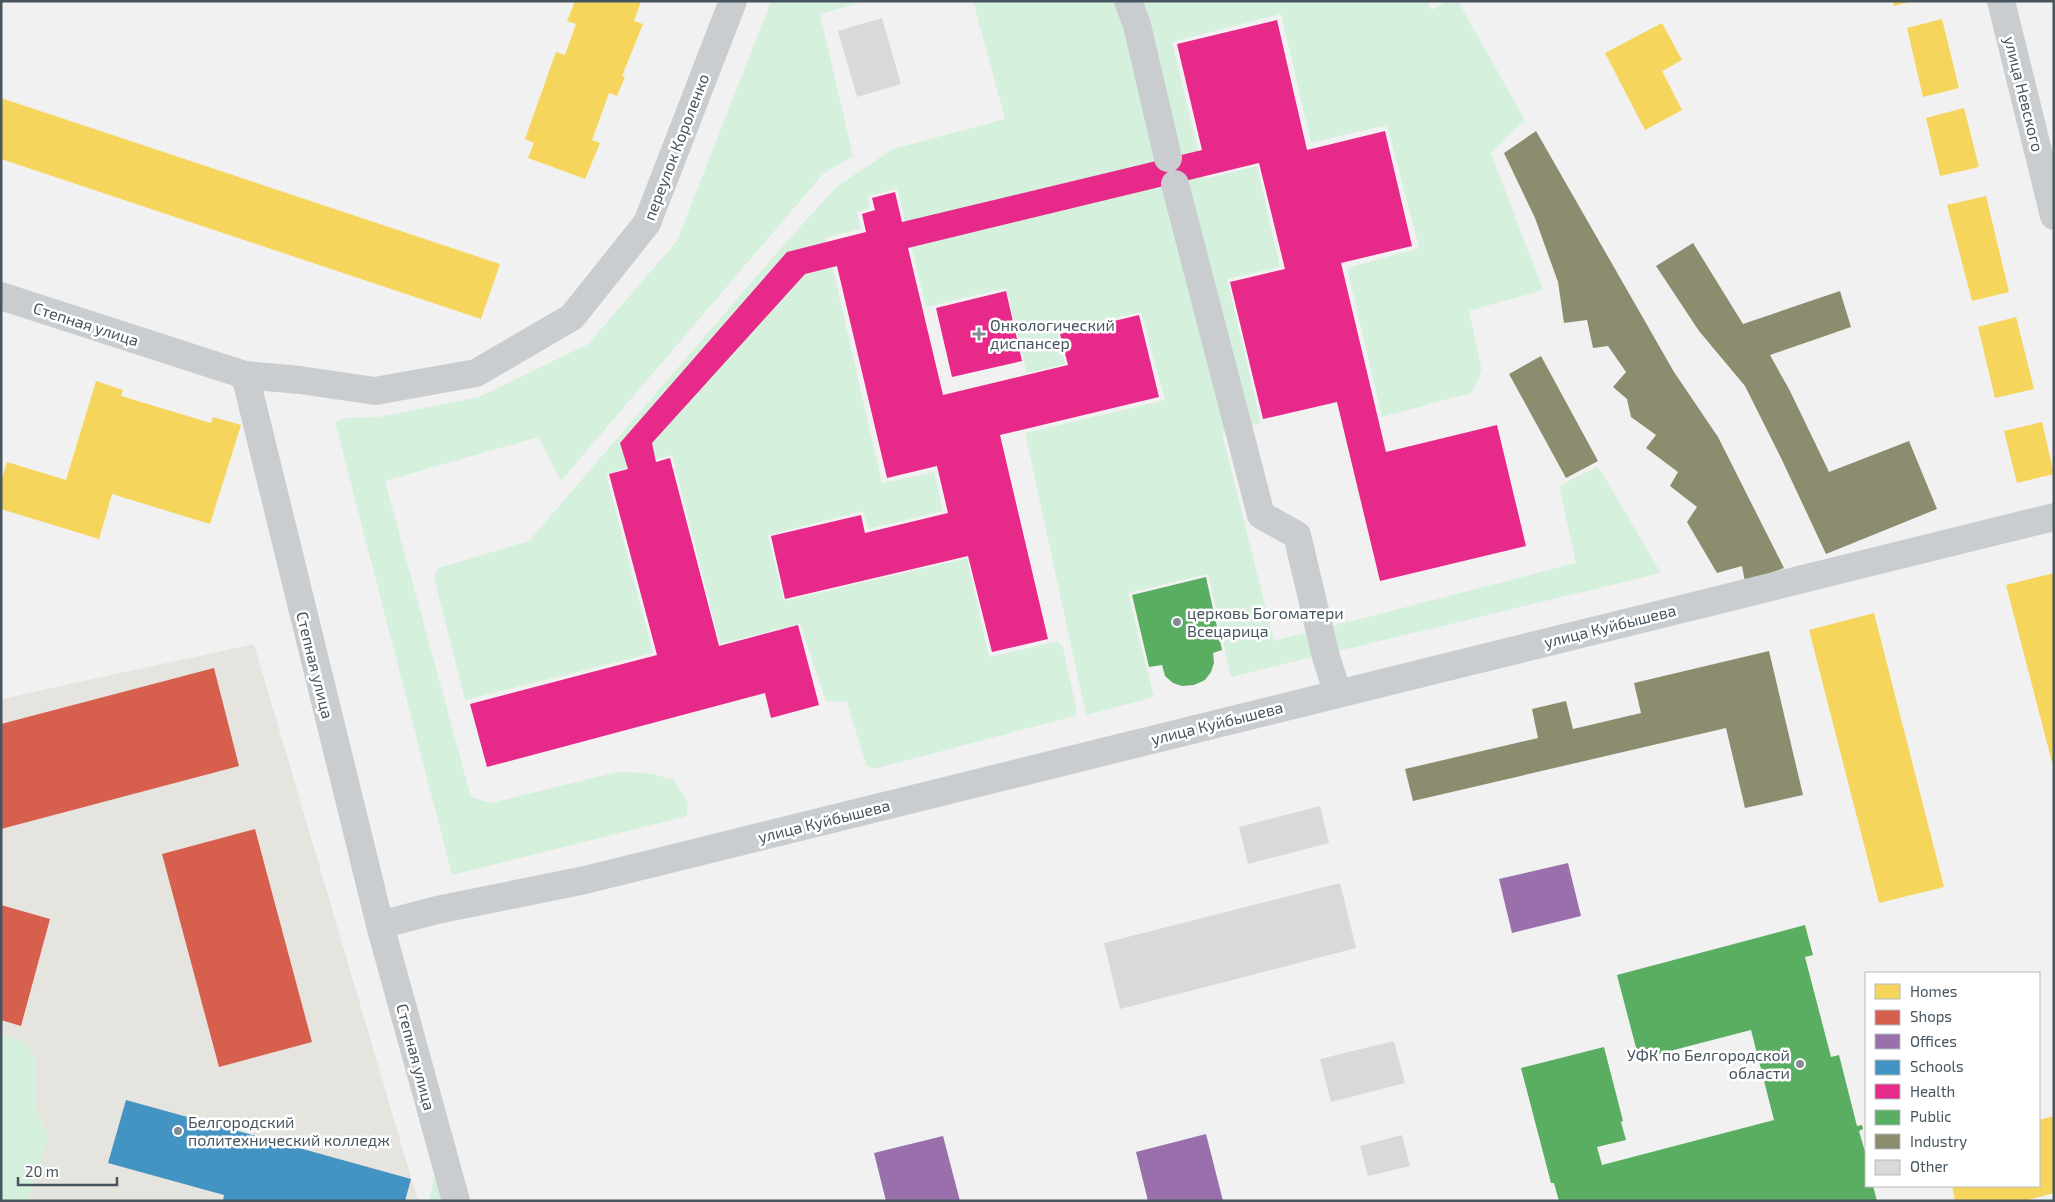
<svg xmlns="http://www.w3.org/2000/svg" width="2055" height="1202" font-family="'Exo 2',sans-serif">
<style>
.commercial{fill:#e6e4df}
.green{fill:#d5f1de}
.homes{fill:#f6d55c}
.shops{fill:#d6604d}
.offices{fill:#9970ab}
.schools{fill:#4393c3}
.health{fill:#e7298a}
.public{fill:#5aae61}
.industry{fill:#8c8c6e}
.building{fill:#d8d9da}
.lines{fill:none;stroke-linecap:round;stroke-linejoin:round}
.minor{stroke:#cacdd0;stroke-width:28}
.poi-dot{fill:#838c92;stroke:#fff;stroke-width:2}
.labels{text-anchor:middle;stroke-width:5;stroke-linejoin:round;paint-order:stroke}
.street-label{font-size:16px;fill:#47555f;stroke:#fff}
.poi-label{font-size:16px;fill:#47555f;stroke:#fff;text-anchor:start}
</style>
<rect width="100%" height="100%" fill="#f2f1f1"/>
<path class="commercial" d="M254 644 418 1201H1V699Z"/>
<path class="green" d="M771 1H866L820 14 853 156 823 174 561 481 538 437 385 481 471 797 491 803 617 772 646 773 673 779 688 803 687 816 452 875 335 422 344 418 378 417 479 397 588 344 677 241Z
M973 1H1427L1432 10 1447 1H1458L1525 120 1491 153 1543 290 1469 311 1482 371 1471 393 1382 417 1347 268 1419 248 1387 125 1311 143 1281 14 1172 42 1205 179 1257 166 1280 267 1227 279 1261 423 1222 433 1274 641 1576 563 1559 486 1598 466 1661 573 1231 677 1208 574 1128 593 1154 697 1086 715 1025 433 1165 400 1141 312 1057 332 1065 364 1027 373 1006 288 926 307 897 189 868 196 870 208 857 212 861 229 826 238 882 483 934 472 943 511 868 529 863 511 768 535 784 601 967 558 989 657 1058 641 1063 648 1077 711 1075 716 874 769 866 765 847 702 826 701 800 624 720 644 672 455 606 474 653 653 465 700 434 578 438 568 529 541 780 249 836 187 893 149 1005 119Z
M1 1034 22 1040 35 1058 36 1108 48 1137 28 1201H1Z
M435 1173 451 1201H429Z"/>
<path class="homes" d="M575 1H641L634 21 643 24 622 76 625 77 617 96 609 93 592 140 600 143 585 179 528 158 534 143 525 139 556 52 565 55 576 24 567 21Z
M1893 1H1909V2L1894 6Z
M1942 19 1959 88 1923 97 1907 28Z
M1662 23 1682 60 1662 71 1682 110 1645 130 1605 53Z
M1 98 500 264 481 319 1 159Z
M1964 108 1979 167 1940 176 1926 118Z
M1986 196 2009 292 1972 301 1947 205Z
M2016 317 2034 389 1995 398 1978 327Z
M96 381 123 390 121 396 211 423 213 417 241 425 210 524 112 494 99 539 1 509V482L7 462 66 480Z
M2042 422 2054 474 2017 483 2004 431Z
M2054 573V766H2053L2006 585Z
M1874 613 1944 887 1879 903 1809 630Z
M2054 1116V1193L2023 1201H1955L1952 1186H2039V1120Z"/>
<path class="shops" d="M214 668 239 766 1 829V724Z
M255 829 312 1042 219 1067 162 854Z
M1 905 50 919 21 1026 1 1020Z"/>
<path class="offices" d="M1568 863 1581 916 1512 933 1499 879Z
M1206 1134 1223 1201H1148L1136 1152Z
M943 1136 960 1201H886L874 1153Z"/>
<path class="schools" d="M126 1100 411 1179 405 1201H223L224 1195 108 1163Z"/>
<path class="health" d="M1277 20 1307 150 1385 131 1412 246 1341 263 1386 452 1497 425 1526 546 1380 581 1337 402 1263 419 1230 282 1285 269 1259 163 908 248 943 395 1068 365 1060 334 1139 315 1159 397 1000 435 1048 639 992 652 968 556 785 599 771 536 861 515 865 533 948 513 937 466 887 478 837 266 805 274 652 443 656 462 670 458 719 646 798 625 819 705 771 718 765 693 487 767 470 704 657 655 609 474 628 469 620 443 787 252 866 232 862 214 875 210 872 198 895 192 902 222 1202 150 1177 44Z
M1006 291 1022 361 952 377 936 308Z"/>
<path class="public" d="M1206 577 1222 650 1213 653 1214 663 1211 672 1205 680 1194 685 1182 686 1173 683 1165 676 1162 665 1149 667 1132 595Z
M1805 925 1813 955 1805 957 1831 1057 1839 1055 1857 1126 1862 1125 1863 1129 1859 1131 1866 1155V1186H1873L1877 1201H1559L1554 1183H1551L1521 1068 1604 1047 1623 1121 1621 1122 1626 1140 1597 1147 1602 1165 1774 1120 1751 1030 1639 1059 1617 975Z"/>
<path class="industry" d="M1536 131 1674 372 1718 437 1784 568 1745 582 1742 566 1717 573 1687 522 1697 507 1670 486 1678 472 1646 448 1656 435 1631 417 1627 399 1613 387 1626 372 1608 346 1593 348 1587 320 1564 323 1558 282 1535 218 1504 153Z
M1693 243 1743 324 1840 291 1851 327 1770 355 1790 391 1829 472 1909 441 1937 509 1826 554 1782 460 1745 386 1699 331 1656 266Z
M1541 356 1598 461 1566 478 1509 374Z
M1769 651 1803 795 1745 808 1726 728 1413 801 1405 769 1538 738 1532 709 1566 701 1573 729 1641 713 1634 683Z"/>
<path class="building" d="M882 18 901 84 857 97 838 31Z
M1320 806 1329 843 1248 864 1239 827Z
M1340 883 1356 948 1120 1009 1104 943Z
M1394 1041 1405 1083 1331 1102 1320 1059Z
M1402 1135 1410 1166 1368 1176 1360 1146Z"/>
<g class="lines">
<path class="minor" d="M1128 1 1137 25 1168 158
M2001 1 2054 216
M1175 184 1261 515 1297 535 1326 657 1338 694
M1 296 245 375 380 925 456 1201
M245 375 300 380 375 391 476 373 572 317 647 223 733 1
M380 925 437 910 585 880 2054 517"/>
</g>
<g class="poi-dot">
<path d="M976.5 326.5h5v5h5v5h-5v5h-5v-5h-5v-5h5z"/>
<circle cx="1177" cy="622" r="5"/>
<circle cx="1800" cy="1064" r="5"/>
<circle cx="178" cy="1131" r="5"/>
</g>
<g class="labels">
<g class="street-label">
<text transform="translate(2024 94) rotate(76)" y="6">улица Невского</text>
<text transform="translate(676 147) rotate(-69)" y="6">переулок Короленко</text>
<text transform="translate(86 324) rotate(18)" y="6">Степная улица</text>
<text transform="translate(1610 626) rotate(-14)" y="6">улица Куйбышева</text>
<text transform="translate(315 665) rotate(76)" y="6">Степная улица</text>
<text transform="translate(1217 723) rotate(-14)" y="6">улица Куйбышева</text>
<text transform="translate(824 821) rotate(-14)" y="6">улица Куйбышева</text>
<text transform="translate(416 1057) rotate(75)" y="6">Степная улица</text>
</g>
<g class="poi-label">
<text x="990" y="331">Онкологический<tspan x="990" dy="18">диспансер</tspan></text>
<text x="1187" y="619">церковь Богоматери<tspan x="1187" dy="18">Всецарица</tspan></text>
<text x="1790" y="1061" text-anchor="end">УФК по Белгородской<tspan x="1790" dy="18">области</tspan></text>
<text x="188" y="1128">Белгородский<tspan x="188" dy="18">политехнический колледж</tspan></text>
</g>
</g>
<rect width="2055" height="1202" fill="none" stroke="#47555f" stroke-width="5"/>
<rect x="1865" y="972" width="175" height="215" fill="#ffffff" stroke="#b5bbbf"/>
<rect x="1875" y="984" width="25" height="15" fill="#f6d55c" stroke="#b5bbbf"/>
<text x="1910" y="997" font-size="15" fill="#47555f">Homes</text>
<rect x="1875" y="1010" width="25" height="15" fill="#d6604d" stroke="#b5bbbf"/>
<text x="1910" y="1022" font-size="15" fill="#47555f">Shops</text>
<rect x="1875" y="1034" width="25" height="15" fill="#9970ab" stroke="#b5bbbf"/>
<text x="1910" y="1047" font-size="15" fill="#47555f">Offices</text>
<rect x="1875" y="1060" width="25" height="15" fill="#4393c3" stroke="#b5bbbf"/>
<text x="1910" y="1072" font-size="15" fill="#47555f">Schools</text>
<rect x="1875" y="1084" width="25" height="15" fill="#e7298a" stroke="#b5bbbf"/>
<text x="1910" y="1097" font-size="15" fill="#47555f">Health</text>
<rect x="1875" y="1110" width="25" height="15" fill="#5aae61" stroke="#b5bbbf"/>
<text x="1910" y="1122" font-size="15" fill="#47555f">Public</text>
<rect x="1875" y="1134" width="25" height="15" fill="#8c8c6e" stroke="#b5bbbf"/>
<text x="1910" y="1147" font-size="15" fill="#47555f">Industry</text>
<rect x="1875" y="1160" width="25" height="15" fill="#d8d9da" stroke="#b5bbbf"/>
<text x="1910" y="1172" font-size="15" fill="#47555f">Other</text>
<path d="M18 1177v8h99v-8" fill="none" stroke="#47555f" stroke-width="2.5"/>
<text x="25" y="1177" font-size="15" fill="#47555f" stroke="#ffffff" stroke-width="4" paint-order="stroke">20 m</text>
</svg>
